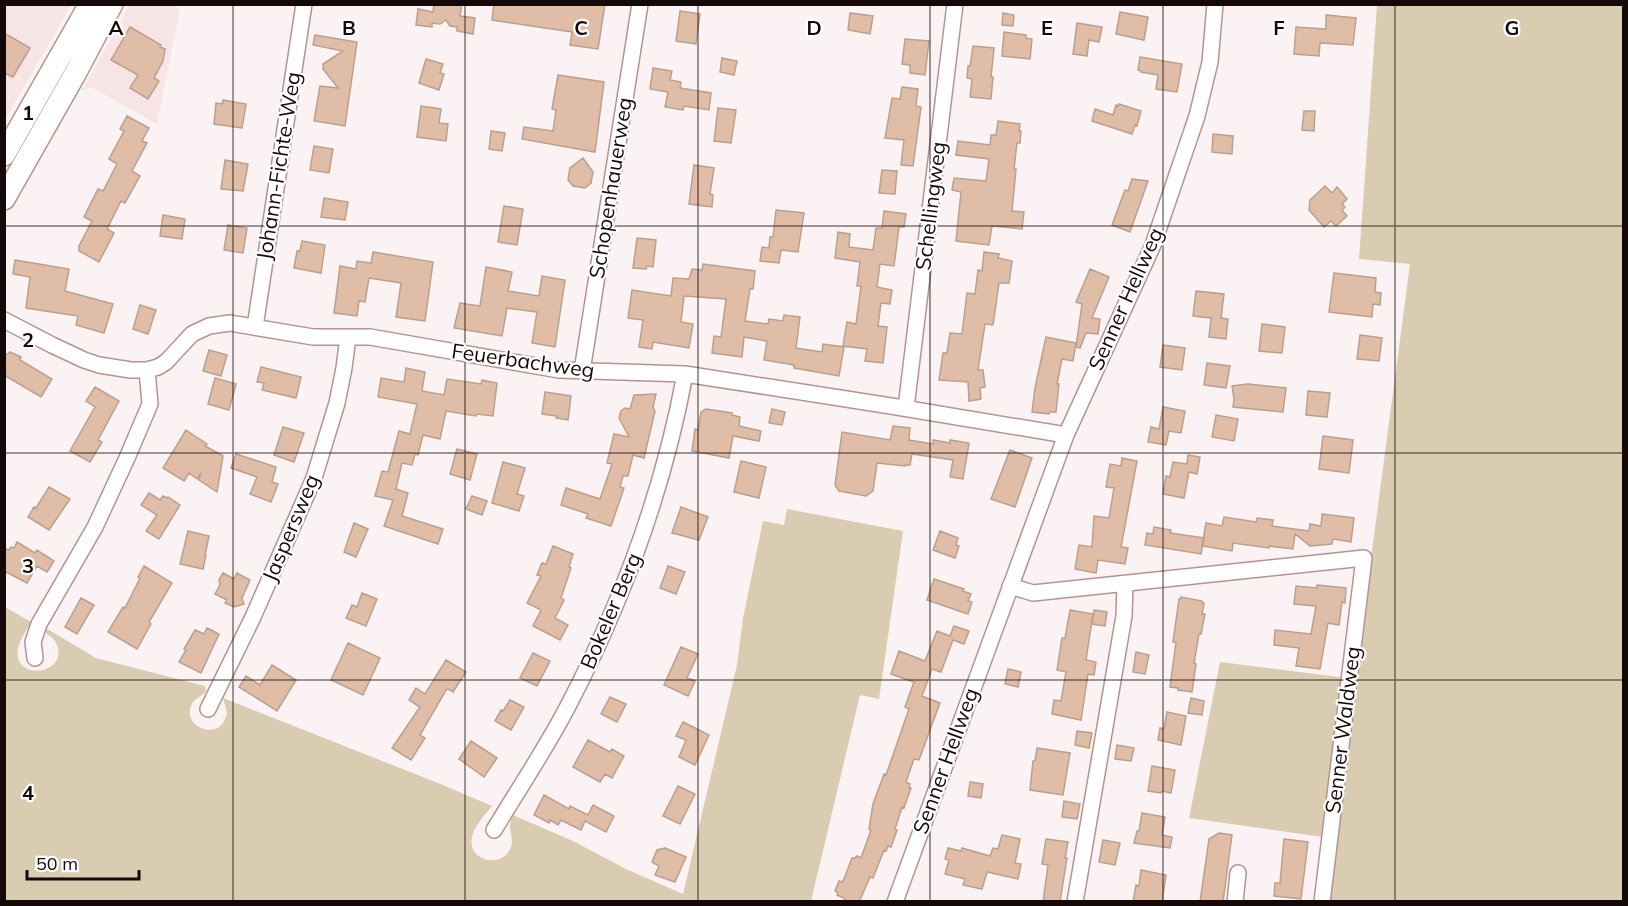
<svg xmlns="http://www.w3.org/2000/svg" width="1628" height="906" font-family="Mulish,sans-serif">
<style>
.built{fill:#f7e4e4}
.green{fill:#d9ccb0}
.building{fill:#e0bda7;stroke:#bb9f8e;stroke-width:1.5}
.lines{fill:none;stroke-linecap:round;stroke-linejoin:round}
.minor-casing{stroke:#b59390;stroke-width:18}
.secondary-casing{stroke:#b59390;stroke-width:24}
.minor{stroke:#fff;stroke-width:15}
.secondary{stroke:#fff;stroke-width:21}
.grid{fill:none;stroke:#140808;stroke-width:1.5;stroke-opacity:0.55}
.labels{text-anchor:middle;stroke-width:4.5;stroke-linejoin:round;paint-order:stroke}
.street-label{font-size:21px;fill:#140808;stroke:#fff}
.grid-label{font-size:20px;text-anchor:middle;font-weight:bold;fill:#140808;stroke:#fff;stroke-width:4.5;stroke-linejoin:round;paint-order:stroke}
</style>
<rect width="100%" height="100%" fill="#fbf3f3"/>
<path class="built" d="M5 5H71L5 120Z
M130 5H172L180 9 157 124 91 87 82 91Z"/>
<path class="green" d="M1377 5H1623V901H1328L1337 839 1189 818 1220 662 1355 679 1410 264 1359 259Z
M787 509 903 531 879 699 860 695 811 901 5 902V607L31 622C27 630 20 639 18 648 11 684 74 674 55 641 52 637 48 635 44 631V627L96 658 205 686 206 692C201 696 195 699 192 704 180 727 220 742 226 716 228 710 224 704 223 698L443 785 492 806C485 815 474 826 472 837 467 859 498 869 509 851 517 839 505 830 513 815L573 841 626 869 683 894 737 665 743 618 763 521 784 525Z"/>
<path class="building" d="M434 4H462L460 16 475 18 473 34 457 31V27L450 26 446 20 440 24 432 23V27L416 25 418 9 433 12Z
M494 4H605L598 49 570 45 572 32 492 20Z
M680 11 700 14 696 44 676 41Z
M1120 12 1148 17 1144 40 1116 34Z
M850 13 873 16 870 34 848 30Z
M1003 13 1014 15 1013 26 1002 25Z
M1326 15 1356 18 1353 45 1320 43 1319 56 1294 54 1296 27 1326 29Z
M1077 23 1102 27 1099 42 1089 40 1087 56 1073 54Z
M130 27 161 45 160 47 165 49 163 61 154 78 159 81 148 99 130 88 138 75 111 60Z
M1004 32 1026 35V38L1032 39 1030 59 1002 56Z
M4 33 30 48 13 77 4 73Z
M315 35 357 42 345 126 314 121 320 86 338 88 323 69V64L343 51 313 45Z
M905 39 929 41 925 75 910 73V65L902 64Z
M973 46 994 48 991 77H993L991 99 970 97 972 79 967 78 968 66H970Z
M1140 57 1182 64 1177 92 1156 89 1158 75 1141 72V71L1138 70Z
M722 58 737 61 734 75 720 72Z
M426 59 443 64 440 73 444 74 439 90 419 83Z
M653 68 672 71 670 80 681 82 680 88 711 93 709 110 684 106 683 110 665 107 668 92 650 89Z
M558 75 604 82 595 152 522 139 524 127 553 131 556 110 552 109Z
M902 87 918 89 916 106 921 107 913 166 901 165 904 140 885 138 892 98 900 99Z
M223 100 246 104 242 128 214 124 216 103 222 104Z
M1119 104 1141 111 1137 126 1135 125 1132 134 1092 121 1095 109 1113 115 1116 105 1118 106Z
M421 106 441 109 439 123 448 124 446 141 417 137Z
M718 108 736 110 731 143 714 141Z
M1304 111H1315L1314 131 1302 130Z
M127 116 149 128 142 141 147 143 132 171 140 176 125 203 121 201 107 229 114 233 99 262 79 251V246L92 221 84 217 98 189 103 191 117 164 109 159 124 131 120 129Z
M998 121 1020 124 1019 131H1021L1020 143H1017L1014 169H1016L1012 211 1024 212 1022 229 992 226 989 245 956 241 961 192 952 190 954 178 986 181 989 159 956 155 958 141 990 145 991 135H996Z
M491 131 505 133 502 151 489 149Z
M1213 134 1233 136 1232 154 1212 152Z
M314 146 333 149 329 173 310 170Z
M583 158 593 172 591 183 585 188 573 186 568 180 570 168Z
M225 160 248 164 243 191 221 189Z
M694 165 714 168 710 194 713 195 712 207 689 204Z
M882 170 897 171 895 194 879 193Z
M1132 179 1148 181 1130 232 1112 225 1125 190 1128 191Z
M1325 186 1332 193 1337 187 1347 199 1342 204 1345 207 1342 210 1347 216 1336 226 1331 221 1324 227 1309 210 1310 200Z
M324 198 348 202 345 220 321 217Z
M504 206 523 209 517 245 498 242Z
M776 210 804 213 798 252 781 250 779 263 760 261 762 247 769 248 770 237H773Z
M884 211 906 214 904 227H899L894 266 880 264 877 287 892 290 890 304 881 303 878 326 887 327 883 363 865 361 867 349 843 346 847 322 856 324 861 286H857L860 262 835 258 838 232 850 234 849 247 873 250 876 228H882Z
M163 215 185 219 182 239 160 236Z
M228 225 247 228 243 253 224 250Z
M637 238 656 240 653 267 647 266 646 269 633 268Z
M302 241 325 245 321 273 294 268 297 251H300Z
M373 252 433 262 425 321 396 317 401 283 369 278 365 302 359 301 357 316 334 313 340 266 356 269 357 261 371 263Z
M984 252 999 254 998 258 1012 261 1009 283H999L993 325 985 324 978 370H983L985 387 980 388 981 399 969 401 968 382 939 380 943 353H947L950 333 962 334 967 293 975 294 978 270 982 271Z
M15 260 69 269 65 291 113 304 104 333 76 325 78 316 26 308 30 277 13 274Z
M703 264 755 271 753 289H750L745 321 768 324 769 319 783 321 784 315 800 317 796 348 822 352 823 344 844 347 839 376 794 368V365L764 360 767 341 744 337 742 357 712 353 714 336 721 337 726 299 684 296 681 322 693 324 689 348 653 342 652 349 639 347 643 320 628 318 632 290 671 296 673 278 689 279 692 269 702 270Z
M486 267 512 272 508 291 539 296 542 276 565 280 555 347 532 343 537 312 507 308 502 336 454 328 460 303 480 306Z
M1090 269 1109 277 1092 318 1100 319 1098 334 1086 333 1080 348 1076 347 1082 304 1076 302Z
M1334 273 1376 278 1375 292 1381 293 1380 305 1373 304 1372 317 1329 312Z
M1196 291 1224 294 1221 318 1228 319 1226 339 1209 337 1211 318 1193 316Z
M140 305 156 310 148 334 133 329Z
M1262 324 1285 327 1282 353 1259 351Z
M1360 335 1382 338 1379 361 1357 359Z
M1046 337 1076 343 1073 361 1062 359 1057 384H1059L1056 412H1050L1049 414 1032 412 1035 388Z
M1163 345 1185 348 1182 370 1160 367Z
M209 350 227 355 221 376 203 371Z
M10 352 21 357 20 360 52 379 41 397 4 375V357Z
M1207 363 1230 366 1226 388 1204 385Z
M261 367 301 377 296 398 262 390 264 383 257 382Z
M406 368 425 372 422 391 444 395 447 379 481 384 482 380 497 383 493 416 477 414 476 416 446 411 440 439 423 435 418 455 415 454 412 465 402 463 396 489 408 493 402 516 443 529 438 544 384 526 393 500 375 496 382 471 388 472 399 431 410 434 417 404 378 397 381 378 404 382Z
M215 378 236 384 229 410 208 404Z
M1248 384 1286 388 1283 412 1233 407 1234 399 1232 386Z
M95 387 119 401 98 440 102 442 90 462 70 451 95 407 86 401Z
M1308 391 1330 393 1327 417 1306 415Z
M545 392 571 396 568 420 556 418 557 416 542 414Z
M656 394 653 407 655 411 644 458 633 455 628 476H623L620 487 624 488 611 526 586 518 588 514 561 505 566 488 600 499 612 464 607 463 614 434 629 437 619 418 621 411 625 408 630 409 634 395Z
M1163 407 1185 411 1181 433 1169 431 1166 445 1148 442 1151 427 1159 429Z
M706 409 732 413V415L740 417 739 426 761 431 759 441 733 436 729 458 692 451 695 429 698 430 701 412Z
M772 409 785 412 782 425 769 423Z
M1216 415 1238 419 1234 441 1212 437Z
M893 426 910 428 909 440 933 444V440L950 443V440L969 443 963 479 950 477 953 460 912 454 910 465H905V466L877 463 873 491 866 496 839 491 835 485 842 432 890 440Z
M283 427 304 433 294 462 274 455Z
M186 430 207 444 205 446 223 456 217 492 199 480 201 473 197 479 189 473 184 481 163 468Z
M1323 436 1353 440 1349 473 1319 469Z
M457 449 477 454 470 480 450 474Z
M1010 450 1032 458 1015 507 991 499Z
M236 454 276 467 272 482 278 484 271 502 250 494 257 477 231 468Z
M1188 455 1200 457 1197 474 1189 472 1184 498 1163 494 1166 476 1170 477 1173 462 1187 464Z
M1122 458 1137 461 1121 547 1128 548 1125 564 1098 560 1096 573 1075 569 1079 545 1092 547 1094 516 1109 518 1114 488 1106 487 1110 464 1121 466Z
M741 461 766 467 759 498 734 492Z
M503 462 525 468 517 494 524 496 519 511 492 503Z
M49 487 70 499 49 530 28 517 34 507 36 508Z
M149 493 160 500 163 496 167 498 168 497 180 505 159 539 146 531 157 515 141 505Z
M472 496 487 501 482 515 466 509Z
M681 507 708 517 699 540 672 533Z
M1322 514 1354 518 1351 542 1333 539 1332 544 1310 546 1295 534 1293 549 1269 546V548L1233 543 1232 551 1202 546 1206 523 1222 526 1224 517 1256 522 1257 518 1273 520 1272 526 1309 531 1310 524 1321 526Z
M354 523 368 529 356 557 344 552Z
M1154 527 1171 530 1170 533 1204 538 1201 554 1145 545 1147 533 1153 534Z
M188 531 209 536 205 555H206L203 569 180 564Z
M940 531 958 538 956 545 959 546 955 558 933 550Z
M17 542 35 553 37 550 54 561 47 572 37 566 27 583 4 571V548L9 550 11 547 14 548Z
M553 546 573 554 569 567 571 568 561 598 564 600 555 618 568 625 560 640 533 626 541 610 527 603 541 576 537 575 542 563 546 564Z
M144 566 172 583 149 622 151 624 137 649 108 632 123 607 125 608 140 578 138 577Z
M668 566 685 572 676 594 660 588Z
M223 573 234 579 237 573 250 580 242 598 244 604 234 607 225 603 227 600 215 594 220 585 219 580Z
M934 579 964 589 963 591 971 594 968 601 972 602 968 614 927 600Z
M1317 585 1346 588 1345 603 1342 602 1339 625 1328 623 1320 669 1296 666 1299 648 1274 645 1275 630 1311 634 1316 606 1294 604 1296 586 1317 588Z
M362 593 377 599 366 626 346 618 352 605 357 607Z
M1181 597 1202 601V603H1204L1202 614H1205L1201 634H1199L1194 663 1196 664 1192 692 1178 690V688L1170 687 1176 642H1173L1179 599H1181Z
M81 598 94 605 77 634 65 627Z
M1070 610 1093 614 1086 660 1096 662 1094 675 1088 674 1081 720 1052 714 1054 700 1061 701 1066 672 1057 670 1062 638H1065Z
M1094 610 1107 612 1105 626 1092 624Z
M954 626 969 631 964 644 953 640 941 672 932 669 922 696 940 703 919 760 914 759 906 782 910 784 909 788H911L904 808 902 807 895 829 897 830 891 847 888 846 886 851 884 850 873 878 870 877 859 902 845 901 844 898 837 895 838 893 835 891 839 881 842 882 844 879 852 858H855L857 856 861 858 871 830 869 829 873 804 884 774 886 775 909 709 905 707 914 682 891 674 899 651 925 661 937 631 950 636Z
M207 628 219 634 201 673 179 662 186 650 184 649 195 630 204 634Z
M348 643 380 658 363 695 331 680Z
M681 647 698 654 687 678 695 681 688 696 664 685Z
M1136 652 1149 655 1145 674 1133 672Z
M533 653 550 661 537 686 520 678Z
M446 660 466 672 453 692 448 689 446 690 420 735 425 738 411 760 392 748 420 707 409 700 416 688 425 694Z
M272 665 296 680 277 711 239 687 246 676 260 685Z
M1008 669 1021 672 1018 687 1005 684Z
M610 697 626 704 617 722 601 714Z
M1191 698 1204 701 1202 715 1188 713Z
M510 700 524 707 511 730 495 721 501 710 503 711Z
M1167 712 1186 716 1181 745 1158 740 1160 728 1164 729Z
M683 722 709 735 695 765 679 757 686 740 676 736Z
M1077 731 1092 733 1089 748 1075 745Z
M588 740 610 752 612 749 624 756 612 778 605 774 600 782 573 767Z
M471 741 497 758 484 777 459 759Z
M1117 745 1134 748 1131 761 1115 759Z
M1037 748 1070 753 1063 795 1030 790 1033 761H1035Z
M1152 766 1175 770 1171 793 1162 791 1161 793 1148 791Z
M970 782 983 784 981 798 968 796Z
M678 786 695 794 680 824 663 816Z
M544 795 569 809 570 806 588 815 593 805 614 816 606 832 585 821 581 830 561 820 558 825 550 820 549 823 534 815Z
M1064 801 1080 804 1077 819 1062 817Z
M1142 813 1165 817 1162 835 1172 837 1170 848 1134 843 1137 831H1139Z
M1219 833 1232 835 1223 902H1200L1209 839Z
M1002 835 1020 839 1015 863 1021 864 1018 879 987 872 982 889 963 885 965 879 945 874 949 860 945 859 948 848 961 851 962 848 990 856 993 848 998 849Z
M1046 839 1068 842 1065 858H1067L1060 902H1043L1048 865 1042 864Z
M1284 839 1308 842 1301 899 1274 896 1275 883H1280Z
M1103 840 1120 843 1115 865 1099 862Z
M665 848 686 857 675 882 655 875 659 866 652 862 657 850Z
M1141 870 1166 875 1162 902H1133L1136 885 1139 886Z"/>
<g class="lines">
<defs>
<path id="minor" d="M4 320 52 345 84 360 99 365 131 370H147L158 367 166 362 192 334 209 326 230 323 313 337H370L559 370 685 374 891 406 1066 435
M255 327 304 4
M582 371 640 4
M906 408 955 4
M1010 586 1033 593 1364 558 1322 902
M35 658 33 642 39 624 95 527 127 458 150 404 147 370
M208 709 253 617 314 478 337 403 344 368 348 337
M494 830C518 790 545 750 567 708 623 601 663 493 685 374
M895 902 1066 435 1153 245 1197 116 1210 62 1215 4
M1075 902 1124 616 1125 584
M1235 902 1238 873"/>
<path id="secondary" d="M4 155 90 4
M4 199 75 74 112 4"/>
</defs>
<use href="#minor" class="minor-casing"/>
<use href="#secondary" class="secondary-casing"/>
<use href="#minor" class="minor"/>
<use href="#secondary" class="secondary"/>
</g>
<path class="grid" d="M233 4V902M465 4V902M698 4V902M930 4V902M1163 4V902M1395 4V902M4 226H1624M4 453H1624M4 680H1624"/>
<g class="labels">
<g class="street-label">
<text transform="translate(279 166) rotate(-81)" y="7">Johann-Fichte-Weg</text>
<text transform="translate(611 188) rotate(-81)" y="7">Schopenhauerweg</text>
<text transform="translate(931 206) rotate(-83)" y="7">Schellingweg</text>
<text transform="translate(1126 299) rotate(-66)" y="7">Senner Hellweg</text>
<text transform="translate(523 361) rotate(8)" y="7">Feuerbachweg</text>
<text transform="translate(291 528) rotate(-67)" y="7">Jaspersweg</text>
<text transform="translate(611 611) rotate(-67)" y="7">Bokeler Berg</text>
<text transform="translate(1343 730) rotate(-83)" y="7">Senner Waldweg</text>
<text transform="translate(946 761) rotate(-70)" y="7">Senner Hellweg</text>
</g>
</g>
<g class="grid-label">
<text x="116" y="35">A</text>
<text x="349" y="35">B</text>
<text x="581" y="35">C</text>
<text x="814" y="35">D</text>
<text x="1047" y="35">E</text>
<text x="1279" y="35">F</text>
<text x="1512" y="35">G</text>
<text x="28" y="120">1</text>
<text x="28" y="347">2</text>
<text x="28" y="573">3</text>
<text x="28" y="800">4</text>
</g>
<rect width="1628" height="906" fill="none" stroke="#140808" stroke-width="12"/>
<path d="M27 870v9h112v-9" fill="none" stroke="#140808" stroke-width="3"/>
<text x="36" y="870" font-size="18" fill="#140808" stroke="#ffffff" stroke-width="4.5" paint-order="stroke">50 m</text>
</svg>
